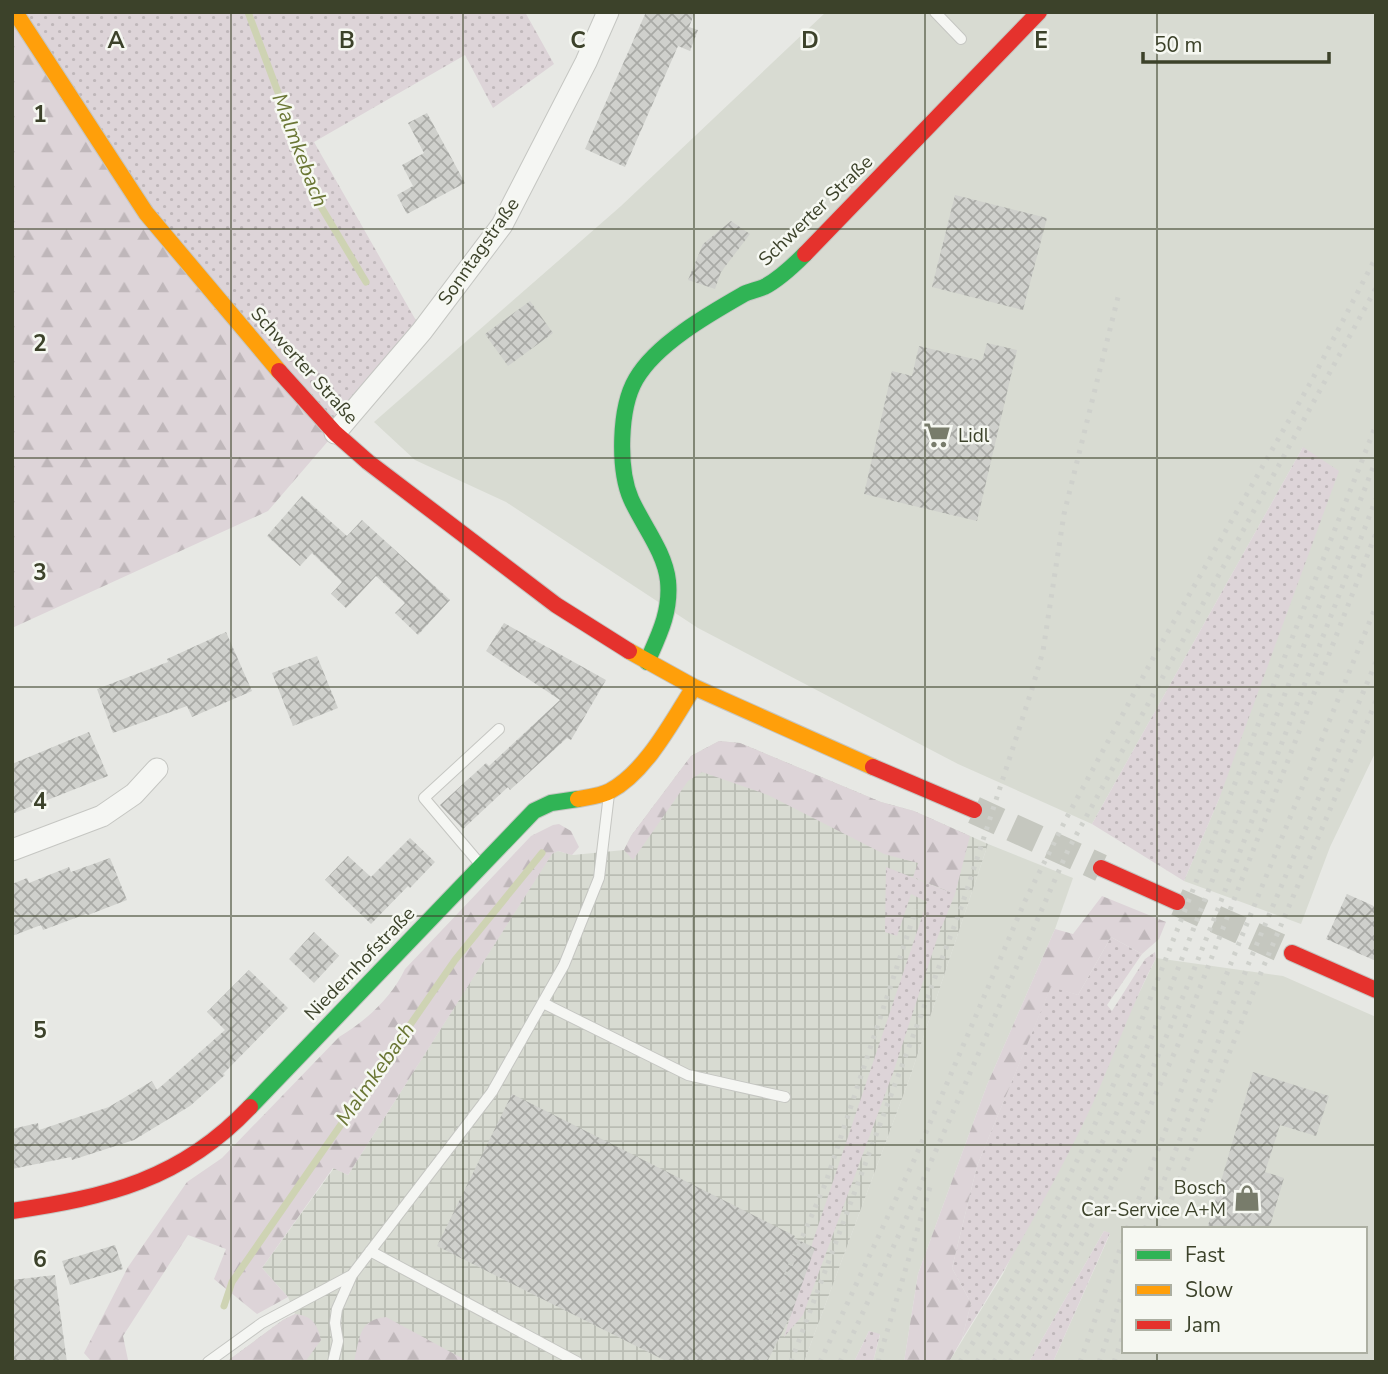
<svg xmlns="http://www.w3.org/2000/svg" width="1388" height="1374" font-family="'Nunito Sans',sans-serif">
<style>
.built{fill:#d8dbd2;fill-rule:evenodd}
.industrial{fill:url(#industrial-grid)}
.grass{fill:url(#grass-dots)}
.forest{fill:url(#forest-firs)}
.lines{fill:none;stroke-linecap:round;stroke-linejoin:round}
.stream{stroke:#ced3b3;stroke-width:7}
.building{fill:url(#building-cross-hatch)}
.secondary-tunnel{stroke:#c5c7bf;stroke-width:28;stroke-dasharray:28 14;stroke-linecap:butt}
.lane-casing{stroke:#c5c6c2;stroke-width:12}
.street-casing{stroke:#c5c6c2;stroke-width:23}
.fast-casing{stroke:#c5c6c2;stroke-width:18}
.slow-casing{stroke:#c5c6c2;stroke-width:18}
.jam-casing{stroke:#c5c6c2;stroke-width:18}
.lane{stroke:#f5f6f3;stroke-width:10}
.street{stroke:#f5f6f3;stroke-width:21}
.fast{stroke:#30b455;stroke-width:16}
.slow{stroke:#ff9f0a;stroke-width:16}
.jam{stroke:#e5322d;stroke-width:16}
.rail{stroke:#cfd1cc;stroke-width:5;stroke-dasharray:3.5 7;stroke-linecap:butt}
.grid{fill:none;stroke:#3c422a;stroke-width:2;stroke-opacity:0.55}
.labels{text-anchor:middle;stroke-width:5;stroke-linejoin:round;paint-order:stroke}
.street-label{font-size:19px;fill:#3c422a;stroke:#f6f8f2}
.poi-label{font-size:19px;fill:#3c422a;stroke:#f6f8f2;text-anchor:start}
.water-label{font-size:21px;font-style:italic;fill:#6a7634;stroke:#f6f8f2}
.grid-label{font-size:23px;text-anchor:middle;font-weight:bold;fill:#3c422a;stroke:#f6f8f2;stroke-width:5;stroke-linejoin:round;paint-order:stroke}
</style>
<defs>
<pattern id="industrial-grid" width="8" height="8" patternUnits="userSpaceOnUse" patternTransform="scale(1.75)"><rect width="8" height="8" fill="#d8dbd2"/><path d="M0 4h8M4 0v8" fill="none" stroke="#babdb4"/></pattern>
<pattern id="grass-dots" width="8" height="8" patternUnits="userSpaceOnUse" patternTransform="scale(1.75)"><rect width="8" height="8" fill="#ddd4d8"/><path d="M2 2h.1M6 6h.1" fill="none" stroke="#bfb7ba" stroke-width="1.8" stroke-linecap="round"/></pattern>
<pattern id="forest-firs" width="22" height="20" patternUnits="userSpaceOnUse" patternTransform="scale(1.75)"><rect width="22" height="20" fill="#ddd4d8"/><path d="M5 1l3.5 6h-7zM16 11l3.5 6h-7z" fill="#bfb7ba"/></pattern>
<pattern id="building-cross-hatch" width="8" height="8" patternUnits="userSpaceOnUse" patternTransform="scale(1.75)"><rect width="8" height="8" fill="#cfd0cc"/><path d="M0 0l8 8M0 8l8-8" fill="none" stroke="#a9aaa6"/></pattern>
</defs>
<rect width="100%" height="100%" fill="#e7e8e4"/>
<path class="built" d="M826 12H1376V751L1330 847 1301 924 1184 881 1219 799 1303 447 1092 824 958 764 698 628 506 502 415 460 374 422 621 206Z
M988 844 1073 878 1055 929 987 1085 918 1274 904 1362H873L880 1335 869 1331 854 1362H804L910 1077Z
M1156 958 1283 976 1376 1017V1362H1053L1110 1234 1104 1231 1029 1362H949L1003 1274ZM1124 1229H1365V1351H1124Z"/>
<path class="industrial" d="M719 741 740 743 881 802 914 811 988 844 910 1077 804 1362H226L283 1320 295 1314 288 1297 262 1268 334 1168 348 1175 552 853 558 851 573 855 624 850 631 836 691 756Z"/>
<path class="grass" d="M15 12H525L554 64 493 108 465 55 314 142 422 331 335 433 146 213Z
M1303 447 1339 471 1219 799 1184 881 1092 824Z
M886 867 955 894 938 936 893 1073 803 1315 784 1337 813 1241 927 902 911 894 897 936 885 932Z
M1111 937 1142 954 1107 1005 1112 1011 1145 959 1155 952 1156 958C1131 1006 1114 1056 1092 1105 1054 1186 1009 1264 962 1339L971 1303 952 1268 977 1166 1051 986 1078 995Z
M1104 1231 1110 1233 1053 1362H1029Z
M869 1331 880 1334 873 1362H854Z"/>
<path class="forest" d="M12 12 146 213 335 433 268 511 12 628Z
M719 741 740 743 881 802 914 811 970 836 955 894 913 877 918 863 884 854 768 795 702 772 688 781 633 860 624 850 631 836 691 756Z
M559 824 571 831 579 847 572 855 558 851 552 854 348 1175 333 1168 262 1268 288 1297 257 1314 214 1279 226 1249 188 1235 123 1336 128 1360 125 1362H92L84 1353 128 1267 187 1182 222 1158 339 1037C366 1021 392 997 405 969L531 836 553 825Z
M1102 896 1166 922 1159 939 1142 954 1111 937 1078 995 1051 987 977 1166 952 1268 971 1303 962 1339 949 1362H904L918 1274 987 1085 1055 929 1073 934Z
M295 1314C313 1316 317 1324 321 1340L305 1362H226L283 1320Z
M386 1317 469 1362H354C360 1338 358 1320 386 1317Z"/>
<g class="lines">
<path class="stream" d="M248 12 320 205 366 282
M224 1306 232 1282 455 960 542 853"/>
</g>
<path class="building" d="M646 12H695L689 27 698 30 690 51 678 46 625 167 585 149Z
M427 113 465 183 407 214 397 195 413 186 402 165 424 153 408 123Z
M955 195 1047 218 1023 310 932 287Z
M731 221 750 234 721 272 715 289 688 280 703 244Z
M530 301 553 333 508 366 485 334Z
M987 343 1017 350 977 521 864 494 892 371 912 376 919 346 982 361Z
M302 496 347 536 362 520 450 600 418 635 395 613 405 603 376 576 346 608 331 594 342 582 312 553 300 566 267 536Z
M504 623 606 680 571 740 567 738 510 790 508 787 463 829 440 805 486 763 489 766 560 700 486 651Z
M226 632 252 691 192 717 187 706 113 733 97 689 168 662 167 659Z
M317 656 338 708 293 726 272 673Z
M89 732 108 776 12 814V764Z
M410 838 435 862 410 888 408 886 371 924 325 880 348 856 371 877Z
M110 858 127 900 88 915 86 914 43 930 41 925 12 936V884L27 878 29 883 69 867 71 872Z
M1347 894 1376 907V961L1326 939Z
M314 932 339 956 314 983 289 959Z
M249 970 288 1008 223 1074 225 1075 190 1106 134 1140 72 1160 71 1157 12 1169V1129L38 1123 39 1130 109 1107 152 1081 157 1090 225 1030 207 1012Z
M1253 1072 1329 1096 1316 1136 1280 1125 1265 1172 1284 1178 1269 1229H1207Z
M512 1094 795 1236 794 1238 815 1248 791 1315 767 1362H668L437 1246Z
M115 1245 123 1269 70 1285 62 1261Z
M55 1275 67 1362H14L12 1280Z"/>
<g class="lines">
<path class="secondary-tunnel" d="M974 810 1101 868
M1177 902 1292 953"/>
<defs>
<path id="lane" d="M935 12 961 39
M480 864 424 798 499 729
M543 1003 688 1075 785 1097
M370 1251 577 1362
M208 1362 262 1323 352 1275
M333 1362 338 1341 335 1323 337 1309 352 1275 492 1092 564 965 599 878 609 794"/>
<path id="street" d="M335 433 422 331 502 225 586 62 608 12
M12 850 102 816 134 794 157 769"/>
<path id="fast" d="M647 662C659 635 671 612 668 581 665 552 642 524 631 499 618 469 619 408 636 379 656 344 709 314 744 294 750 291 757 290 764 287 778 280 794 265 805 254
M250 1107 534 811 551 803 578 799"/>
<path id="slow" d="M15 12 146 213 279 371
M629 651 694 687 873 767
M578 799C589 797 601 796 610 791 646 772 673 720 694 687"/>
<path id="jam" d="M805 254 1039 12
M279 371 335 433 368 462 556 605 629 651
M873 767 974 810
M1101 868 1177 902
M1292 953 1376 990
M12 1211C107 1197 181 1180 250 1107"/>
</defs>
<use href="#lane" class="lane-casing"/>
<use href="#street" class="street-casing"/>
<use href="#fast" class="fast-casing"/>
<use href="#slow" class="slow-casing"/>
<use href="#jam" class="jam-casing"/>
<use href="#lane" class="lane"/>
<use href="#street" class="street"/>
<use href="#fast" class="fast"/>
<use href="#slow" class="slow"/>
<use href="#jam" class="jam"/>
<path class="rail" d="M1127 1229 1233 958 1376 606
M1145 1229 1248 965 1376 662
M1160 1229 1262 970 1376 701
M749 1362 826 1182 916 909
M791 1362 961 908 1032 689 1043 651 1064 514 1118 297
M820 1362 915 1158 1025 901 1067 817 1157 651 1312 380 1376 257
M840 1362 901 1230 1068 850 1376 288
M878 1362 931 1184
M960 1362C1031 1258 1087 1146 1137 1032L1376 425
M977 1362C1046 1260 1101 1150 1151 1038L1376 460
M994 1362C1102 1204 1173 1027 1241 849 1286 732 1331 616 1376 499
M1010 1362C1077 1263 1129 1155 1177 1047L1376 533
M1080 1362 1124 1238
M1099 1362 1124 1289
M1114 1362 1124 1333"/>
</g>
<path class="grid" d="M231 12V1362M463 12V1362M694 12V1362M925 12V1362M1157 12V1229M12 229H1376M12 458H1376M12 687H1376M12 916H1376M12 1145H1376M1157 1351V1362"/>
<defs>
<symbol id="supermarket-bare" viewBox="-9 -9 18 18"><path d="M-6-5.5h2.5l.6 2H6L4.5 2H-2.5L-4.4-4H-6ZM-1.5 3.2a1.3 1.3 0 1 0 .1 0ZM3 3.2a1.3 1.3 0 1 0 .1 0Z" fill="#787c6b" stroke="#f6f8f2" stroke-width="2.5" paint-order="stroke"/></symbol>
<symbol id="shop-bare" viewBox="-9 -9 18 18"><path d="M-5-2.5h2.3a2.7 3.5 0 0 1 5.4 0H5L5.5 6h-11ZM-1.5-2.5h3a1.5 2.3 0 0 0-3 0Z" fill="#787c6b" stroke="#f6f8f2" stroke-width="2.5" paint-order="stroke"/></symbol>
</defs>
<g fill-rule="evenodd">
<use href="#supermarket-bare" x="918" y="416" width="38" height="38"/>
<use href="#shop-bare" x="1228" y="1179" width="38" height="38"/>
</g>
<g class="labels">
<g class="street-label">
<text transform="translate(815 210) rotate(-44)" y="7">Schwerter Straße</text>
<text transform="translate(478 251) rotate(-55)" y="7">Sonntagstraße</text>
<text transform="translate(305 365) rotate(48)" y="7">Schwerter Straße</text>
<text transform="translate(359 963) rotate(-46)" y="7">Niedernhofstraße</text>
</g>
<g class="poi-label">
<text x="958" y="442">Lidl</text>
<text x="1226" y="1194" text-anchor="end">Bosch<tspan x="1226" dy="22">Car-Service A+M</tspan></text>
</g>
<g class="water-label">
<text transform="translate(300 150) rotate(69)" y="7">Malmkebach</text>
<text transform="translate(375 1074) rotate(-55)" y="7">Malmkebach</text>
</g>
</g>
<g class="grid-label">
<text x="116" y="48">A</text>
<text x="347" y="48">B</text>
<text x="578" y="48">C</text>
<text x="810" y="48">D</text>
<text x="1041" y="48">E</text>
<text x="40" y="122">1</text>
<text x="40" y="351">2</text>
<text x="40" y="580">3</text>
<text x="40" y="809">4</text>
<text x="40" y="1038">5</text>
<text x="40" y="1267">6</text>
</g>
<rect width="1388" height="1374" fill="none" stroke="#3c422a" stroke-width="28"/>
<rect x="1122" y="1227" width="245" height="126" fill="#f6f8f2" stroke="#acafa2" stroke-width="2"/>
<rect x="1136" y="1250" width="35" height="10" fill="#30b455" stroke="#acafa2" stroke-width="2"/>
<text x="1185" y="1262" font-size="21" fill="#3c422a">Fast</text>
<rect x="1136" y="1285" width="35" height="10" fill="#ff9f0a" stroke="#acafa2" stroke-width="2"/>
<text x="1185" y="1297" font-size="21" fill="#3c422a">Slow</text>
<rect x="1136" y="1320" width="35" height="10" fill="#e5322d" stroke="#acafa2" stroke-width="2"/>
<text x="1185" y="1332" font-size="21" fill="#3c422a">Jam</text>
<path d="M1143 52v10h186v-10" fill="none" stroke="#3c422a" stroke-width="3.5"/>
<text x="1154" y="52" font-size="21" fill="#3c422a" stroke="#f6f8f2" stroke-width="5" paint-order="stroke">50 m</text>
</svg>
